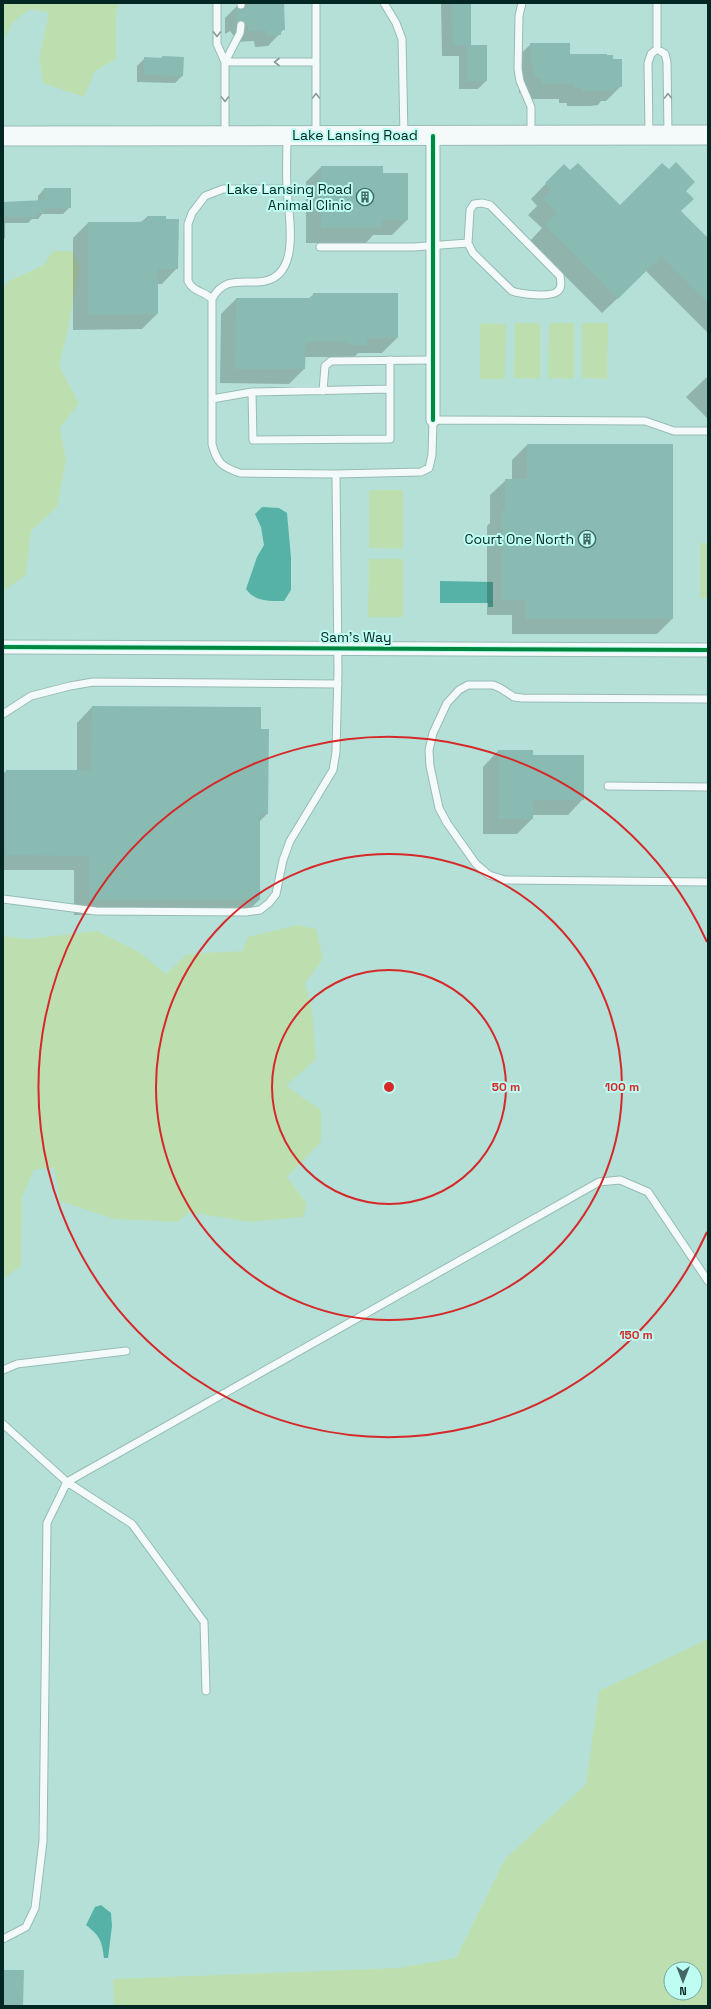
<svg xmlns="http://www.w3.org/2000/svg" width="711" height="2009" font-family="'Space Grotesk',sans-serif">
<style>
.green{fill:#bddfb0;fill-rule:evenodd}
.water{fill:#56b2a6}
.shadow{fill:#0003}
.building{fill:#89bbb3}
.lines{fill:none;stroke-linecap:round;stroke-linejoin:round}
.service-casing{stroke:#98bbb5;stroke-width:9}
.minor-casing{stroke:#98bbb5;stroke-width:15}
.secondary-casing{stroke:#98bbb5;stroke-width:21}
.service{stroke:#f4faf9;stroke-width:7}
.minor{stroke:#f4faf9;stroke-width:13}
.secondary{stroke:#f4faf9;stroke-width:19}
.cycleway-casing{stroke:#bdfdf2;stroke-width:6}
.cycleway{stroke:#00873e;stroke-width:4}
.oneway{stroke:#889b98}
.ring{fill:none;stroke:#d62828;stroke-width:2}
.labels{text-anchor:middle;stroke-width:4;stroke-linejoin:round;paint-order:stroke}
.street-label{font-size:14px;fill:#032722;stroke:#bdfdf2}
.poi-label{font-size:14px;fill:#032722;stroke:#bdfdf2;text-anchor:end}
.centre{fill:#d62828;stroke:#bdfdf2;stroke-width:2}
.ring-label{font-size:12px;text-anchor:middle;font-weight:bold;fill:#d62828;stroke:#bdfdf2;stroke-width:4;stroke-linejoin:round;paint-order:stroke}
</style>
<rect width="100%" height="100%" fill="#b4e0d8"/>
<path class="green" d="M3 3H119L116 13V59L95 71 84 97 43 83 39 58 49 13 30 9 13 22 3 40Z
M53 251H72L79 268 68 329 59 366 79 403 60 428 66 460 57 507 31 531 26 575 3 591V288L9 281 44 265Z
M480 323 506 324 505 379H480Z
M515 323H540V379L514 378Z
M549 323H574V379L548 378Z
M582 323H608L607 379 582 378Z
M369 490H403V549L369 548Z
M700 543H708V598H700Z
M369 559H403V617H368Z
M298 925 316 929 323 959 305 983 312 1010 316 1059 286 1086 321 1110V1142L287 1177 307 1204 303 1217 250 1222 189 1212 178 1222 114 1219 60 1201 54 1167 34 1170 22 1197 21 1266 3 1279V936L27 939 97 931 139 952 166 974 187 954 242 951 248 937Z
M708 1639V2006H114L113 1979 398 1968 456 1958 505 1859 586 1784 599 1691ZM671 1969H695V1993H671Z"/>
<path class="water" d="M262 507 279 508 287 513 291 558V590L284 601C270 601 255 602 246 589L257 557 264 545 261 527 255 514Z
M440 581 493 582V607H488V603H440Z
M101 1905 111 1913 112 1926 108 1958H104C102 1941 100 1936 86 1925L95 1907Z"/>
<path class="shadow" d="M237 3H283L284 29 268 46 255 47 254 41 237 42V36H234L230 31 225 34V18L236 7 237 8Z
M441 3H470V45L486 81 478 89H459V56H442Z
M531 44 569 55 621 86 606 101H601L598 105 591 106H567V103H559V99H526V93H519V78H515V59Z
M162 57 182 76 175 83 137 82V66L145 58 161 59Z
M564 165 570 171 620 206 685 191 680 211 708 240V333L646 271 602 313 530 241 542 228 528 215 537 206 531 199Z
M321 167 382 174 407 220 392 235H373L366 243H306V182Z
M44 189 70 207 63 214H42L38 219H32L28 223H5V238L3 240V203L38 201V196Z
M147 217 177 268 162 284H157V314L142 329 73 330V238L88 223H136L141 222Z
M314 294 397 338 382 353H358L351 360H333V357H304V369L289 384 220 383 221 314 236 299H308Z
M708 376V419L686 397Z
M527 445 672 619 657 634H512V615H487V526L490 523V495L506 480H512V460Z
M92 707 260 708V730L267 814 259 822V900L244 915H74V870H3V774L6 771H77V723Z
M498 751 532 756 583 799 568 815H532V819L517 834H483V767Z"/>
<path class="building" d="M248 3H284L285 30H281V35L266 36V30L248 31V25H246L242 20 239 21 236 24V6L241 10 249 5Z
M452 3H471V45H453Z
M530 43H570V54H607V55H613V59H622V87H614V90H607V91H582V88H574V84H541V78H534V63H530Z
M466 45H487V81H466Z
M162 56 184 57 183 76 144 75V57L162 58Z
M676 162 695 182 686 191 694 199 681 211 708 238V303L661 256 618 299 545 225 557 213 543 199 552 190 545 183 564 164 570 170 578 163 620 205 662 163 669 169Z
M321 166H383V173H408V220H382V228H321Z
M44 188H71V208H45V213H36V217H3V202L44 200Z
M147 216H166V219H179L178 269H158V314L88 315V222H136L147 221Z
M313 293H398V338H367V345H348V342H306L305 369H235L236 298H313Z
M527 444H673V619H526V600H502V510H505V479H527Z
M92 706 261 707V729H269L268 814H260V900H89V856L6 855V770H91Z
M498 750H533V755H584V800H533V819H498Z
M3 1970H24L23 2006H3Z"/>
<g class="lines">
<defs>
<path id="service" d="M217 3V44L225 62V135
M241 3V5
M384 3 396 23 402 39 404 135
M522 3 519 16 518 69 520 81 531 107V134
M657 3V49
M225 62H316
M225 62 240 33 241 25
M649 134 648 63 651 54 657 49 665 54 667 62 668 135
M316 135V3
M320 247H414L468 243 473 253 512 291C520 294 552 298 558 291 562 287 561 282 560 276L490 205 482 203 474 204 470 210 468 243
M212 299C204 291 193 292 188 281V224L192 213 205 196 223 189H287
M390 389V360
M323 391 325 366 331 361 432 360
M212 399 252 392 390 389V439L253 440 252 392
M336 474 421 472 429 468 432 455 433 420 645 421 674 431H708
M708 699 522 698 514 697 500 688 493 685H468L459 690 447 703 433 733 429 750 430 766 439 808 447 823 476 864 489 875 505 880 708 882
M3 714 31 696 70 686 93 682 338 684
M608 786 708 787
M3 899 96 911 246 912 260 910 269 903 276 894 283 860 290 841 333 770 336 752 338 671 336 474 240 473C222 467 217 463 212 444V299C223 279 236 282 257 282 304 281 288 216 287 187 286 170 287 153 287 135
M3 1370 17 1364 126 1351
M3 1424 67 1482 47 1523 43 1841 35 1908 26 1927 3 1939
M206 1691 204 1622 132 1524 67 1482 599 1182 620 1180 648 1192 708 1281"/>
<path id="minor" d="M433 136V420
M3 647 708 650"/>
<path id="secondary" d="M3 136 708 135"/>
</defs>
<use href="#service" class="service-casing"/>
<use href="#minor" class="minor-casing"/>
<use href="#secondary" class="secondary-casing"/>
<use href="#service" class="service"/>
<use href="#minor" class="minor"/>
<use href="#secondary" class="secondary"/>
<defs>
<path id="cycleway" d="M433 136V420
M3 647 708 650"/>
</defs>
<use href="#cycleway" class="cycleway-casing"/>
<use href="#cycleway" class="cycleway"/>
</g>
<defs><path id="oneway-chevron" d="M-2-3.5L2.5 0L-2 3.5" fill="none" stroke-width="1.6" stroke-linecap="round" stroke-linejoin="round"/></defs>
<g class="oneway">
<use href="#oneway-chevron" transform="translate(217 34) rotate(90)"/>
<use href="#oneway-chevron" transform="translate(277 62) rotate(180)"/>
<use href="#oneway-chevron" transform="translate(316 96) rotate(-90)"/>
<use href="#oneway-chevron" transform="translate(668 96) rotate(-91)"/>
<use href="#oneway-chevron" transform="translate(225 99) rotate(90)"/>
</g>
<g class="ring">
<circle cx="389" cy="1087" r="117"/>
<circle cx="389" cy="1087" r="233"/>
<path d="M707 1232A350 350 0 1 1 707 942"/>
</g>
<defs>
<symbol id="building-ring" viewBox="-11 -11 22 22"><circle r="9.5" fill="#bdfdf2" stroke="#416862" stroke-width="1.5"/><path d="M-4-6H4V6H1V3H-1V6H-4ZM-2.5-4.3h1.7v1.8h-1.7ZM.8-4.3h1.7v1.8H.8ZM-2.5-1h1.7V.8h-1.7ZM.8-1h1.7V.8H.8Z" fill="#416862"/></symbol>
</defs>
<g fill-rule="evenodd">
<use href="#building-ring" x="355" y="187" width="20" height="20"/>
<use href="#building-ring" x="577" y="529" width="20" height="20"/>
</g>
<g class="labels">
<g class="street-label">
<text x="355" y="140">Lake Lansing Road</text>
<text x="356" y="642">Sam's Way</text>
</g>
<g class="poi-label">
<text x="352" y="194">Lake Lansing Road<tspan x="352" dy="16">Animal Clinic</tspan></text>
<text x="574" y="544">Court One North</text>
</g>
</g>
<circle cx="389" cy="1087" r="6" class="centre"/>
<g class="ring-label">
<text x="506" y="1091">50 m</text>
<text x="622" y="1091">100 m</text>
<text x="636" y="1339">150 m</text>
</g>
<rect width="711" height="2009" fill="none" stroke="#032722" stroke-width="8"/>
<g transform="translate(683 1981) rotate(180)"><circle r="19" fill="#bdfdf2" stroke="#73a79f"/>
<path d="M0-3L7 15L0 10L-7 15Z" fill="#416862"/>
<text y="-6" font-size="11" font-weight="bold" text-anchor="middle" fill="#032722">N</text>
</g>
</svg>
